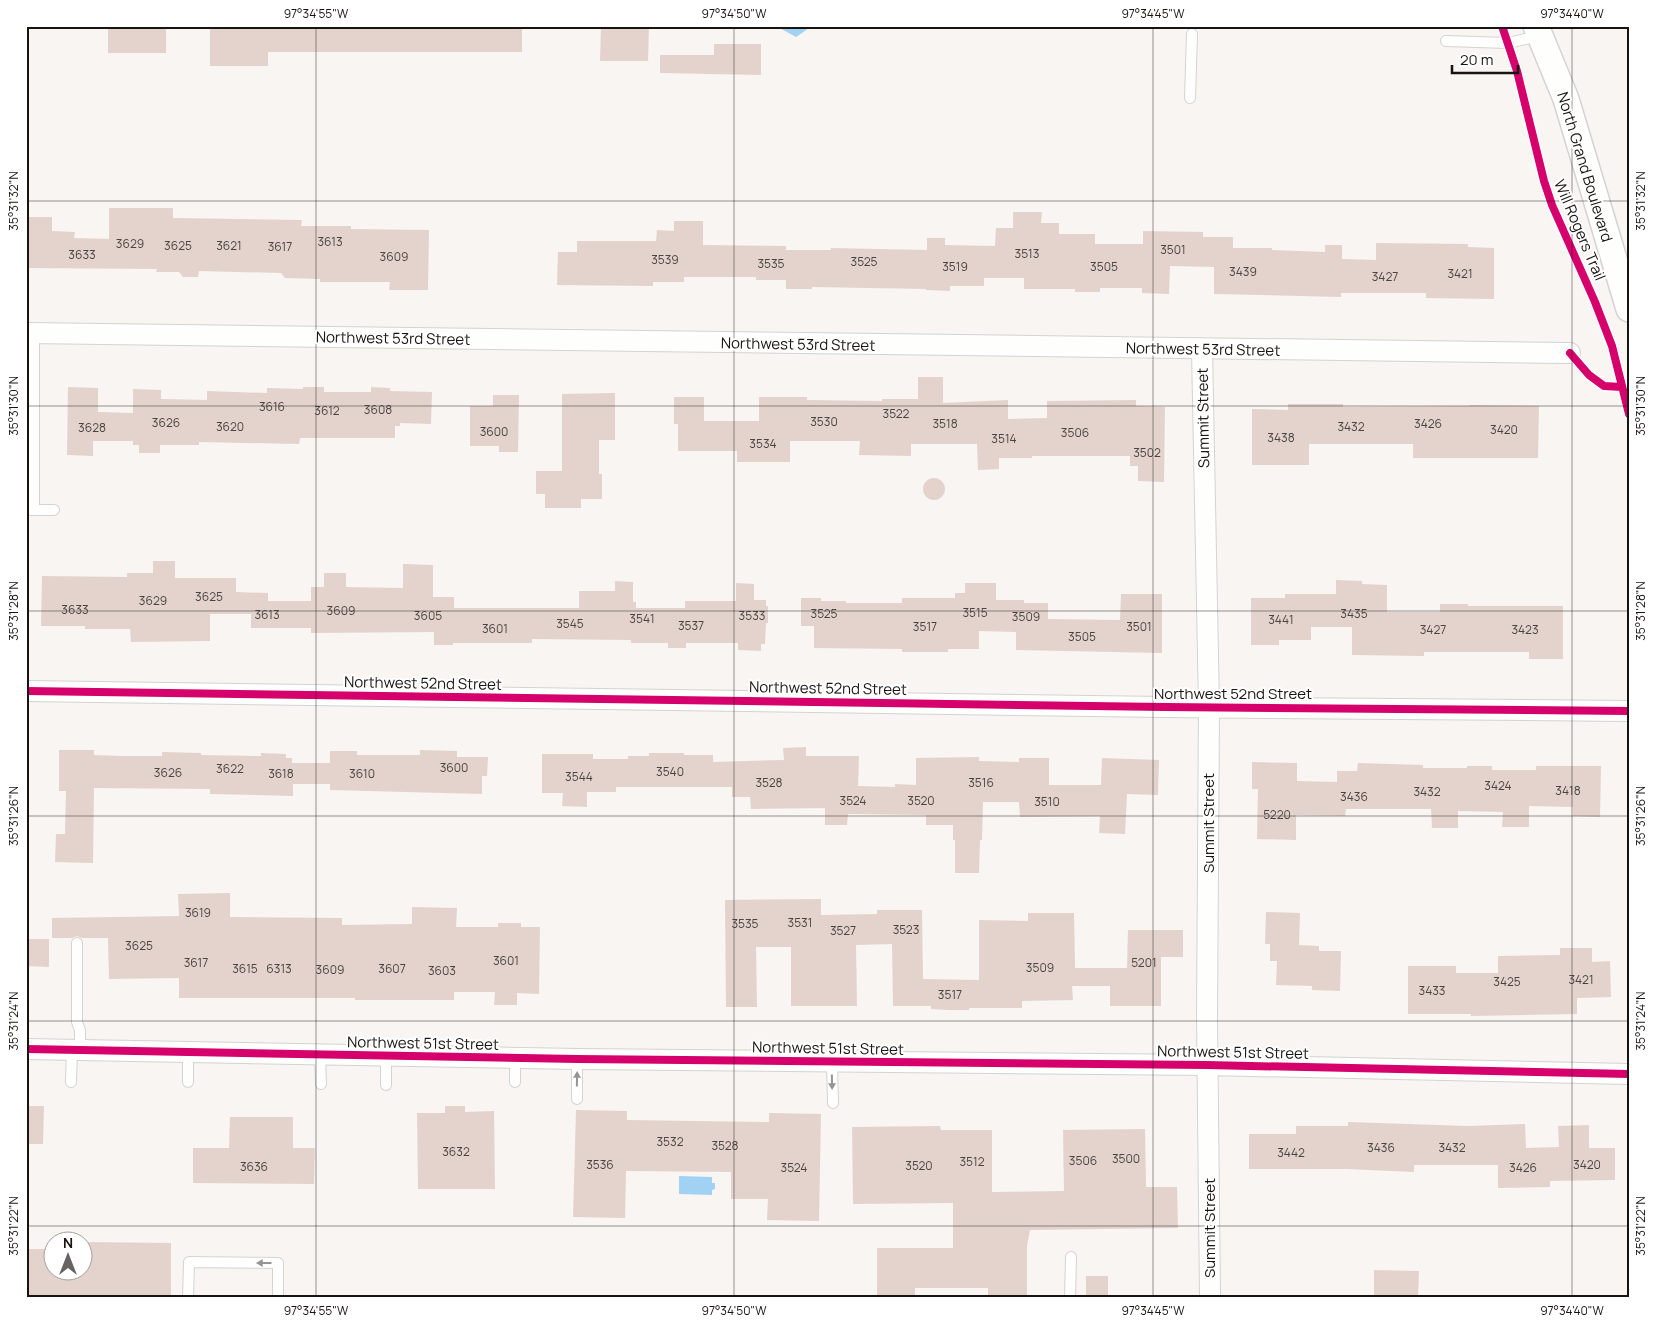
<svg xmlns="http://www.w3.org/2000/svg" width="1655" height="1324" font-family="Manrope,sans-serif">
  <rect width="100%" height="100%" fill="#f8f5f2"/>
  <path fill="#a1d1f3" d="M776,26h36l-16,11z
    M679,1176l33,1v6h3v6l-3,1v5l-33,-1z"/>
  <path fill="#e4d3cc" d="M108,26h58v27h-58z
    M210,26h312v26h-254v14h-58z
    M601,26h48l-1,35h-48z
    M714,44h47v31l-101,-2v-18h54z
    M109,208h64v10l129,2 -1,6h50v3l78,1 -1,60h-39l1,-8h-70v-3l-35,-1 -4,-5 -82,-2 -1,6h-15l-4,-5h-23l1,-3 -131,-1v-51h26v14l23,1 -1,6 35,1z
    M1013,212h29l-1,11h18v11h36v10h48v-13l60,1v5h30v11h39v2l53,2v-7h17v14l34,1v-17l92,1v3l26,1v51l-68,-1v-5h-85v4l-127,-3v-27l-44,-1 -1,28 -27,-1v-5h-42v4h-25v-3h-51v-11h-40v8h-34v5l-24,-1v-1l-114,-2v2h-26v-9h-30v-3h-72v5h-31v4l-96,-1 1,-33h19v-11h79l1,-11 17,1v-10h29v24l83,1v4h45v-2l96,2v-12h18v7l50,1 1,-18h17z
    M918,377h25v26l65,-3v19l39,-1v-17l89,-1v6l29,1 -1,75 -26,-1v-15h-8v-10h-98v2h-33v11l-21,1 -1,-26h-66v12l-52,-1 1,-14h-70v21h-53v-11h-59v-27h-4v-27h30v24h55v-24h48v3l75,1v-2h36z
    M68,387l30,1v24l35,1v-24l28,1v9l46,1v-9l60,2v-5l36,1v-2h21v5h47v-5l19,1v3l42,1 -1,32 -31,-1v3h-5v12h-95l-1,6 -100,-2v3h-39v8h-21v-8h-6v-4h-40v15l-26,-1z
    M615,393v47h-16v34h3v25h-21v9h-36v-14h-9v-23h26v-77z
    M493,395h26l-1,57h-19v-6h-29v-40h23z
    M1288,404h55v3l127,-1v-1l69,1 -1,52h-125v-14h-104v21h-57v-56l36,1z
    M923 489a11 11 0 1 1 22 0a11 11 0 1 1-22 0Z
    M153,561h22v17h61v14l32,1v8h43v-14h13v-14h22v14l57,1v-24l30,1v32h21v11h125v-17h36v-10l18,1v20h3v6h49v-7h51v-18l18,1v16h12v6h2v17h-2l-1,21h-4v7l-23,-1v-7h-52v5h-18v-5h-37v-3l-99,-1v4h-79v2h-19v-13l-123,1v-5h-60v-14h-41v27l-79,1 -1,-13h-45v-3h-44l1,-50 85,1v-4h26z
    M1336,580l26,1v3l25,1v27h53v-8h28v2h95v53h-34v-7h-105v4l-72,-1v-28h-41v13h-32v5h-28v-47h34v-4h51z
    M965,583h31v17h28v3h24v16l72,1 1,-26h41v59l-146,-3v-18l-37,-1v18h-31v3h-46v-3l-88,-1v-22h-13v-28h20v3h25v2h56v-5h53v-5h10z
    M806,747v9h53l-1,30 37,1v-3l21,1v-27l63,-1v4l40,1v-4h30v27h52l1,-27 57,2 -1,35 -31,-1 -2,40 -26,-1 1,-17 -80,1 -1,-15h-36l-1,38h-2l-1,33h-24v-33h-2v-15h-27v-10l-78,-1 -1,11h-22v-17l-74,1 -1,-12h-18v-10h-116v5h-29v15l-25,-1 1,-13h-21v-39h51v5h35v-3h21v-3h35v2h29v7l71,-2 -1,-12z
    M59,750h35v5l28,1h40v-4l39,1v2l60,1v-3l25,1v4h6v5h38v-12h27v4h63v-5l37,1v6h31l-1,19h-5v18l-152,-4v-6h-37v12l-83,-2v-5l-116,-1 -1,75 -38,-1 1,-28h9l1,-43h-7z
    M1252,762l45,1v18l40,1v-11h20l1,-8 65,2v3h44v-2h25v4h44v-4h65l-1,51 -27,-1v-9l-44,-1v21h-27l1,-15 -45,-1v17h-26l-1,-19h-85l-1,7 -49,-1v25l-39,-1 1,-50h-6z
    M230,893v24l112,1v7l70,-1v-17l45,1 -1,19h42v-4h23v4h19l-1,67 -22,-1v12h-23l1,-13h-41v8h-99v-2h-176v-20l-70,1 -1,-41h-26l-5,-2 -5,2h-20v-20l127,-2 -1,-22z
    M821,899v16l56,-1v-4h45l1,69 56,1v-60l49,1v-8h46l1,55h52l1,-38h55v27h-22v49h-51v-20h-38l1,14 -51,1v7h-53v2h-21l-17,-1v-3h-38l-1,-62 -36,1 1,61h-66v-59h-35l1,60h-31l-1,-107z
    M1266,912l34,1 -1,32 20,1v5h22l-1,40 -28,-1v-4l-36,-1 1,-24h-7v-17h-5z
    M26,939h23v28l-23,-1z
    M1560,948h32v14l18,-1 1,36 -34,1v16l-106,2v-2h-63v-48h48v7h42v-17l62,-1z
    M26,1106h18l-1,38h-17z
    M445,1106h20v6l29,-1 1,78h-77l-1,-76h28z
    M576,1110l51,1v9l142,2v-9l52,1 -2,107 -52,-1 1,-21h-37v-27l-105,-1 -1,47 -52,-1z
    M230,1117h63v31h22l-1,36 -121,-1v-35h36z
    M1348,1122l120,4 57,-2 1,24 33,-1 -1,-21 31,-1v23h26v32l-65,1v6l-52,1v-23h-84v7l-67,-3h-98v-35h47v-8h52z
    M940,1126l1,4h51v62l72,-1 -1,-61 82,-1 1,58h31l1,41 -148,2 -3,16v52h-39v-10h-73v10h-38v-50h76v-45l-100,1 -1,-77z
    M82,1242l89,1v55h-145v-49h26v23h30z
    M1374,1270l45,1 -1,27h-44z
    M1086,1276h22v22h-22z"/>
  <g fill="none" stroke-linecap="round" stroke-linejoin="round">
    <g stroke="#d5d3d1" stroke-width="12">
      <path id="service" d="M1446,41l62,2 31,-7
        M1190,98l2,-64
        M34,333v177
        M26,510h28
        M77,943v79l3,8v20
        M320,1054l1,30
        M386,1056v29
        M515,1058v24
        M832,1062l1,41
        M71,1082l1,-32
        M188,1082v-30
        M577,1099v-40
        M188,1298l1,-36 89,1v35
        M1070,1298l1,-41"/>
    </g>
    <g stroke="#d5d3d1" stroke-width="22">
      <path id="minor" d="M26,333l1544,20
        M1202,349l7,358 -2,310 3,281
        M26,691l1139,16 464,4
        M26,1049l551,10 630,6 422,9"/>
    </g>
    <g stroke="#d5d3d1" stroke-width="28">
      <path id="tertiary" d="M1536,26l30,73 63,210"/>
    </g>
    <use href="#service" stroke="#fefefd" stroke-width="10"/>
    <use href="#minor" stroke="#fefefd" stroke-width="20"/>
    <use href="#tertiary" stroke="#fefefd" stroke-width="25"/>
    <g stroke="#fff" stroke-width="11">
      <path id="cycleway" d="M1502,26l15,45 27,110 8,24 43,97 17,44 17,68
        M1570,353l19,22 15,11 18,1
        M26,691l1139,16 464,4
        M26,1049l551,10 630,6 422,9"/>
    </g>
    <use href="#cycleway" stroke="#d6006c" stroke-width="8"/>
  </g>
  <defs><path id="oneway-solid" d="M-6-.8H1V-3.2L6.5 0L1 3.2V.8H-6Z" transform="scale(1.25)"/></defs>
  <g fill="#969593">
    <use href="#oneway-solid" transform="translate(577 1079) rotate(-89)"/>
    <use href="#oneway-solid" transform="translate(832 1082) rotate(89)"/>
    <use href="#oneway-solid" transform="translate(264 1263) rotate(-180)"/>
  </g>
  <path fill="none" stroke="#171412" stroke-width="1" stroke-opacity="0.45" d="M316,26v1272M734,26v1272M1153,26v1272M1572,26v1272M26,201h1603M26,406h1603M26,611h1603M26,816h1603M26,1021h1603M26,1226h1603"/>
  <g text-anchor="middle" dominant-baseline="central" stroke-width="4" stroke-linejoin="round" paint-order="stroke">
    <g font-size="12" fill="#4a4440">
      <text x="330" y="241">3613</text>
      <text x="130" y="243">3629</text>
      <text x="178" y="245">3625</text>
      <text x="229" y="245">3621</text>
      <text x="280" y="246">3617</text>
      <text x="1173" y="249">3501</text>
      <text x="1027" y="253">3513</text>
      <text x="82" y="254">3633</text>
      <text x="394" y="256">3609</text>
      <text x="665" y="259">3539</text>
      <text x="864" y="261">3525</text>
      <text x="771" y="263">3535</text>
      <text x="955" y="266">3519</text>
      <text x="1104" y="266">3505</text>
      <text x="1243" y="271">3439</text>
      <text x="1460" y="273">3421</text>
      <text x="1385" y="276">3427</text>
      <text x="272" y="406">3616</text>
      <text x="378" y="409">3608</text>
      <text x="327" y="410">3612</text>
      <text x="896" y="413">3522</text>
      <text x="824" y="421">3530</text>
      <text x="166" y="422">3626</text>
      <text x="945" y="423">3518</text>
      <text x="1428" y="423">3426</text>
      <text x="230" y="426">3620</text>
      <text x="1351" y="426">3432</text>
      <text x="92" y="427">3628</text>
      <text x="1504" y="429">3420</text>
      <text x="494" y="431">3600</text>
      <text x="1075" y="432">3506</text>
      <text x="1281" y="437">3438</text>
      <text x="1004" y="438">3514</text>
      <text x="763" y="443">3534</text>
      <text x="1147" y="452">3502</text>
      <text x="209" y="596">3625</text>
      <text x="153" y="600">3629</text>
      <text x="75" y="609">3633</text>
      <text x="341" y="610">3609</text>
      <text x="975" y="612">3515</text>
      <text x="824" y="613">3525</text>
      <text x="1354" y="613">3435</text>
      <text x="267" y="614">3613</text>
      <text x="428" y="615">3605</text>
      <text x="752" y="615">3533</text>
      <text x="1026" y="616">3509</text>
      <text x="642" y="618">3541</text>
      <text x="1281" y="619">3441</text>
      <text x="570" y="623">3545</text>
      <text x="691" y="625">3537</text>
      <text x="925" y="626">3517</text>
      <text x="1139" y="626">3501</text>
      <text x="495" y="628">3601</text>
      <text x="1433" y="629">3427</text>
      <text x="1525" y="629">3423</text>
      <text x="1082" y="636">3505</text>
      <text x="454" y="767">3600</text>
      <text x="230" y="768">3622</text>
      <text x="670" y="771">3540</text>
      <text x="168" y="772">3626</text>
      <text x="281" y="773">3618</text>
      <text x="362" y="773">3610</text>
      <text x="579" y="776">3544</text>
      <text x="769" y="782">3528</text>
      <text x="981" y="782">3516</text>
      <text x="1498" y="785">3424</text>
      <text x="1568" y="790">3418</text>
      <text x="1427" y="791">3432</text>
      <text x="1354" y="796">3436</text>
      <text x="853" y="800">3524</text>
      <text x="921" y="800">3520</text>
      <text x="1047" y="801">3510</text>
      <text x="1277" y="814">5220</text>
      <text x="198" y="912">3619</text>
      <text x="800" y="922">3531</text>
      <text x="745" y="923">3535</text>
      <text x="906" y="929">3523</text>
      <text x="843" y="930">3527</text>
      <text x="139" y="945">3625</text>
      <text x="506" y="960">3601</text>
      <text x="196" y="962">3617</text>
      <text x="1144" y="962">5201</text>
      <text x="1040" y="967">3509</text>
      <text x="245" y="968">3615</text>
      <text x="279" y="968">6313</text>
      <text x="392" y="968">3607</text>
      <text x="330" y="969">3609</text>
      <text x="442" y="970">3603</text>
      <text x="1581" y="979">3421</text>
      <text x="1507" y="981">3425</text>
      <text x="1432" y="990">3433</text>
      <text x="950" y="994">3517</text>
      <text x="670" y="1141">3532</text>
      <text x="725" y="1145">3528</text>
      <text x="1381" y="1147">3436</text>
      <text x="1452" y="1147">3432</text>
      <text x="456" y="1151">3632</text>
      <text x="1291" y="1152">3442</text>
      <text x="1126" y="1158">3500</text>
      <text x="1083" y="1160">3506</text>
      <text x="972" y="1161">3512</text>
      <text x="600" y="1164">3536</text>
      <text x="1587" y="1164">3420</text>
      <text x="919" y="1165">3520</text>
      <text x="254" y="1166">3636</text>
      <text x="794" y="1167">3524</text>
      <text x="1523" y="1167">3426</text>
    </g>
    <g font-size="15" fill="#171412" stroke="#fff">
      <text transform="translate(1585 167) rotate(73)">North Grand Boulevard</text>
      <text transform="translate(1580 230) rotate(67)">Will Rogers Trail</text>
      <text transform="translate(393 338) rotate(1)">Northwest 53rd Street</text>
      <text transform="translate(798 344) rotate(1)">Northwest 53rd Street</text>
      <text transform="translate(1203 349) rotate(1)">Northwest 53rd Street</text>
      <text transform="translate(1203 418) rotate(-91)">Summit Street</text>
      <text transform="translate(423 683) rotate(1)">Northwest 52nd Street</text>
      <text transform="translate(828 688) rotate(1)">Northwest 52nd Street</text>
      <text x="1233" y="693">Northwest 52nd Street</text>
      <text transform="translate(1208 823) rotate(-90)">Summit Street</text>
      <text transform="translate(423 1043) rotate(1)">Northwest 51st Street</text>
      <text transform="translate(828 1048) rotate(1)">Northwest 51st Street</text>
      <text transform="translate(1233 1052) rotate(1)">Northwest 51st Street</text>
      <text transform="translate(1209 1228) rotate(-90)">Summit Street</text>
    </g>
  </g>
  <rect width="1655" height="1324" fill="none" stroke="#ffffff" stroke-width="55"/>
  <g transform="translate(68 1256)"><circle r="24" fill="#ffffff" stroke="#a2a1a0"/>
  <path d="M0-4L9 19L0 12L-9 19Z" fill="#666360"/>
  <text y="-8" font-size="14" font-weight="bold" text-anchor="middle" fill="#171412">N</text>
  </g>
  <path d="M1452 65v8h66v-8" fill="none" stroke="#171412" stroke-width="2.5"/>
  <text x="1460" y="65" font-size="15" fill="#171412" stroke="#ffffff" stroke-width="4" paint-order="stroke">20 m</text>
  <rect x="28" y="28" width="1600" height="1268" fill="none" stroke="#171412" stroke-width="2"/>
  <g font-size="12" text-anchor="middle" fill="#171412">
    <text x="316" y="18">97°34'55"W</text>
    <text x="734" y="18">97°34'50"W</text>
    <text x="1153" y="18">97°34'45"W</text>
    <text x="1572" y="18">97°34'40"W</text>
    <text transform="translate(14 201) rotate(-90)" y="4">35°31'32"N</text>
    <text transform="translate(1641 201) rotate(-90)" y="4">35°31'32"N</text>
    <text transform="translate(14 406) rotate(-90)" y="4">35°31'30"N</text>
    <text transform="translate(1641 406) rotate(-90)" y="4">35°31'30"N</text>
    <text transform="translate(14 611) rotate(-90)" y="4">35°31'28"N</text>
    <text transform="translate(1641 611) rotate(-90)" y="4">35°31'28"N</text>
    <text transform="translate(14 816) rotate(-90)" y="4">35°31'26"N</text>
    <text transform="translate(1641 816) rotate(-90)" y="4">35°31'26"N</text>
    <text transform="translate(14 1021) rotate(-90)" y="4">35°31'24"N</text>
    <text transform="translate(1641 1021) rotate(-90)" y="4">35°31'24"N</text>
    <text transform="translate(14 1226) rotate(-90)" y="4">35°31'22"N</text>
    <text transform="translate(1641 1226) rotate(-90)" y="4">35°31'22"N</text>
    <text x="316" y="1315">97°34'55"W</text>
    <text x="734" y="1315">97°34'50"W</text>
    <text x="1153" y="1315">97°34'45"W</text>
    <text x="1572" y="1315">97°34'40"W</text>
  </g>
</svg>
